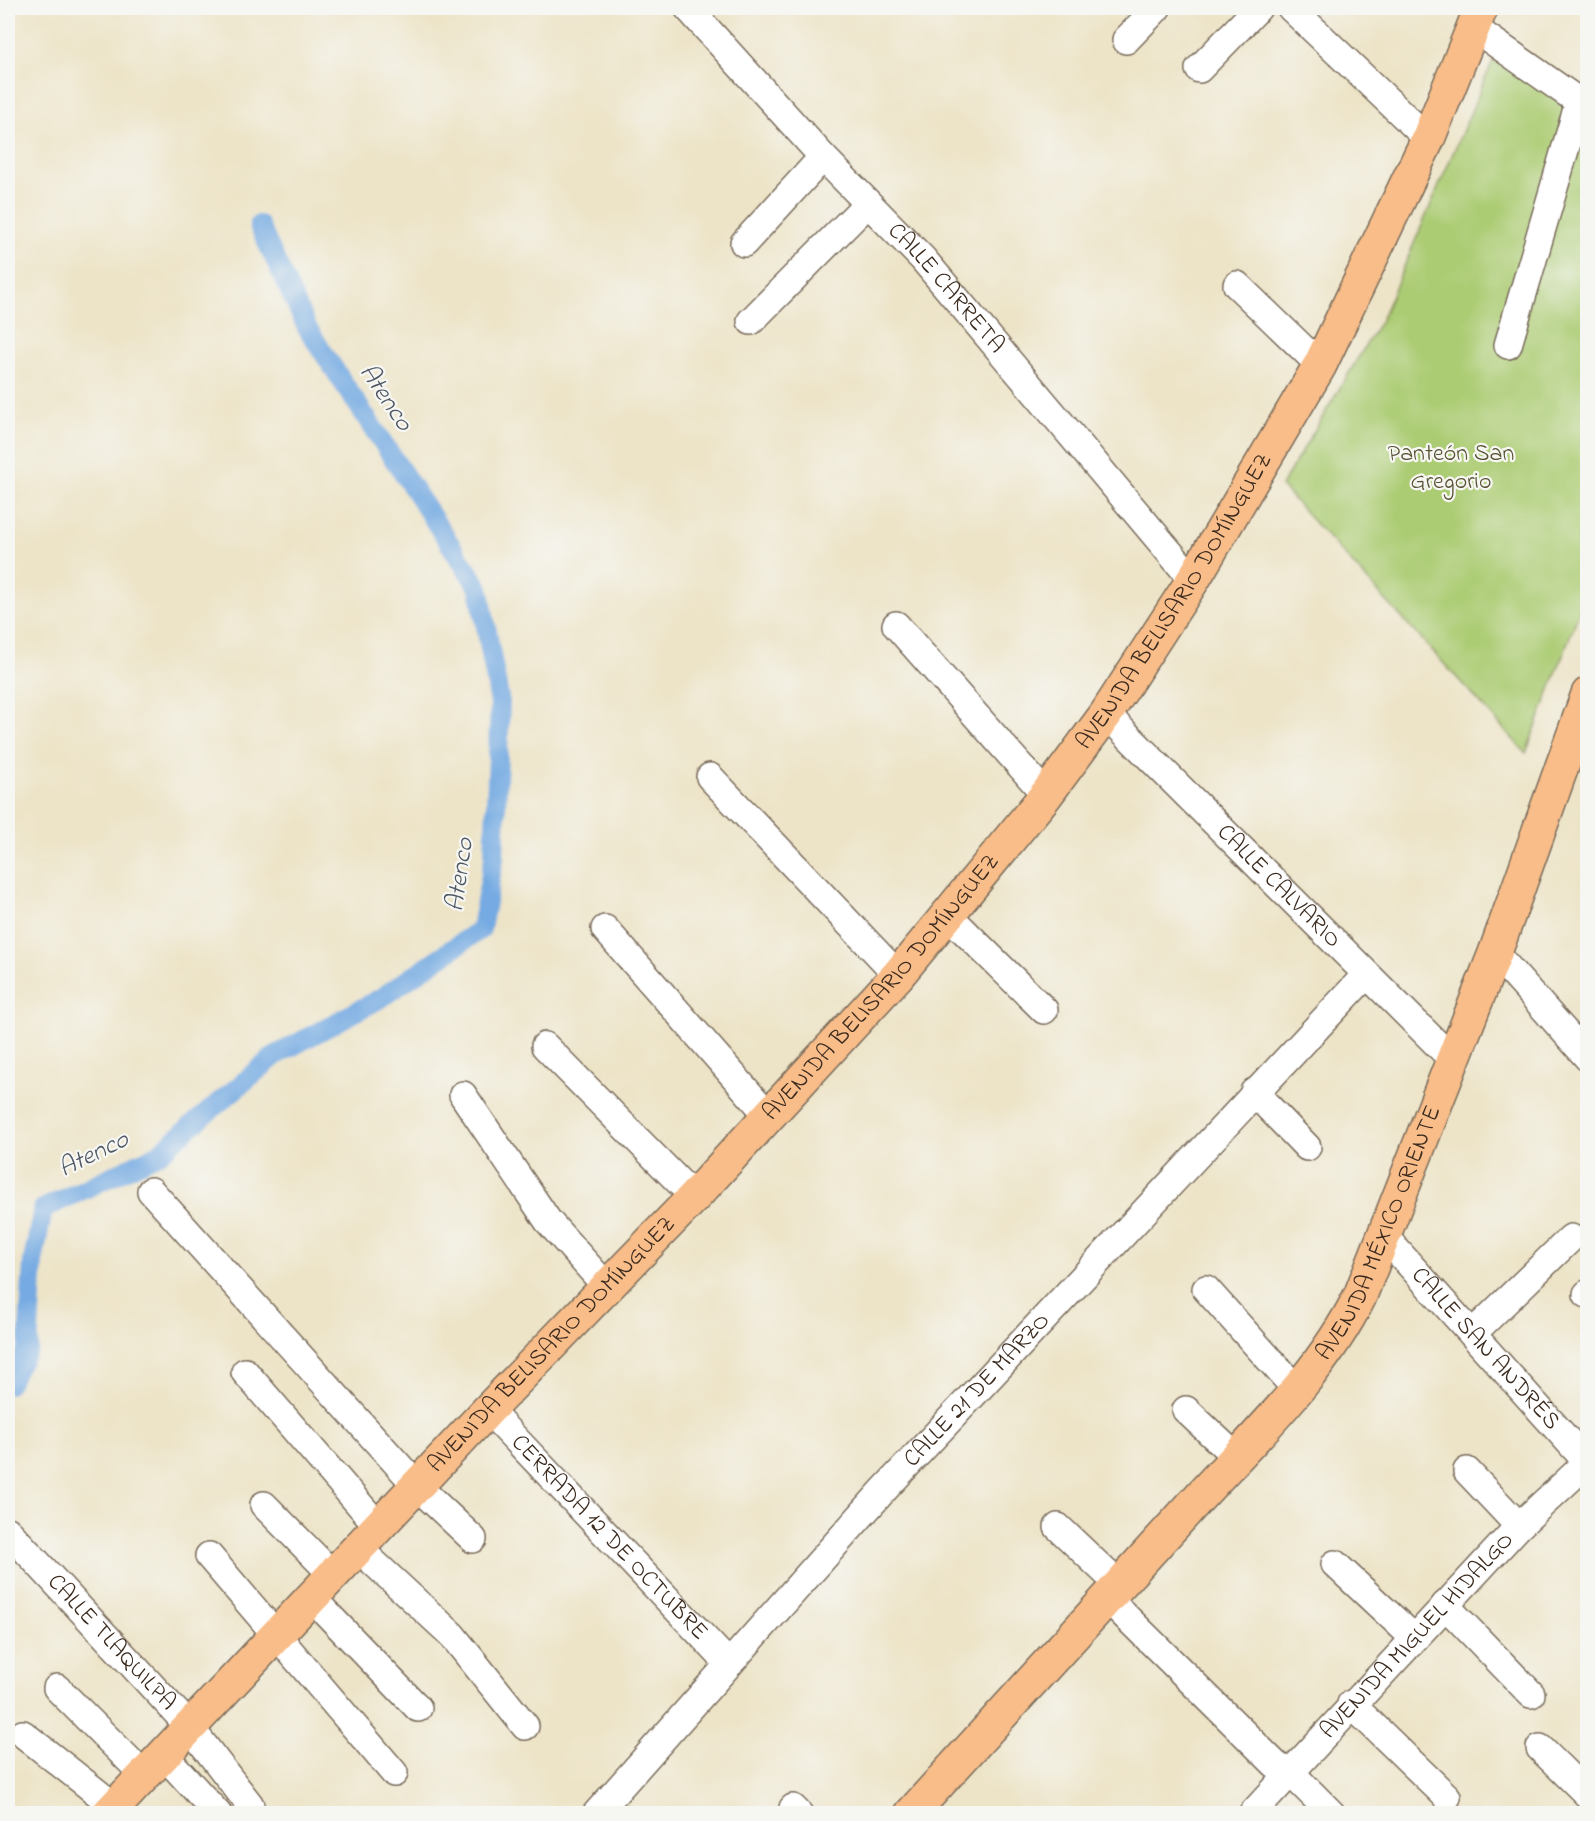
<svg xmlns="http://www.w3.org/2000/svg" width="1595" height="1821" font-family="'Indie Flower',sans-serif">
  <rect width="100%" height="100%" fill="#f6f6f2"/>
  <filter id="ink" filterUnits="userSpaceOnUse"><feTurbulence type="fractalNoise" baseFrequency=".0167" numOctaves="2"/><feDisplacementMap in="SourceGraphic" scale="12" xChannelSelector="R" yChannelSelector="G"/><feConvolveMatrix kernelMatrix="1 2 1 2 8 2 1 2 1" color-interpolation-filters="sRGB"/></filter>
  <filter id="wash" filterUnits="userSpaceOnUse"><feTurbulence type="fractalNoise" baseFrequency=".008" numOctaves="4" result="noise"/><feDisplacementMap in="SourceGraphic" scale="24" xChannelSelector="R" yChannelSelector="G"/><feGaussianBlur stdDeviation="1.35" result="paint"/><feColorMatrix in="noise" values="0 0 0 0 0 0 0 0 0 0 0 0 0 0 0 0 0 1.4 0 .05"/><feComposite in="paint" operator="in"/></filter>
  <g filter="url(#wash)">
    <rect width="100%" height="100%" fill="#ede4c8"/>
    <path fill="#accc73" stroke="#747b48" stroke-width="1.5" d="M1495,56l93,67 -1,468 -61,162 -245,-267 100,-166z"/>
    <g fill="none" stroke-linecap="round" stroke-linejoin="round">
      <path stroke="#75aae2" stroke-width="20" d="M8,1384l20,-35 5,-88 10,-52 115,-55 118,-99 105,-57 100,-69 13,-71 6,-155 -21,-115 -172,-260 -48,-103"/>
    </g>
  </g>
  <g filter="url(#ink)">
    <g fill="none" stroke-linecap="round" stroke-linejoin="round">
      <g stroke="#796b5a" stroke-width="30">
        <g id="minor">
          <path id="s1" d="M688,8l135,149 100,102 270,321"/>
          <path d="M1291,8l137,131"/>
          <path d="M1474,28l114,80"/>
          <path d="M1126,40l31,-32"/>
          <path d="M1199,69l59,-61"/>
          <path d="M744,243l79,-86"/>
          <path d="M1237,285l83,80"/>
          <path d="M751,321l117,-118"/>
          <path d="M1508,345l71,-243"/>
          <path d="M896,625l150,170"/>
          <path id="s2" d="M1106,714l346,345"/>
          <path d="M710,777l188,198"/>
          <path d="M949,916l95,94"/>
          <path d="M605,929l163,186"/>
          <path d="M1495,953l93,105"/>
          <path d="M545,1046l149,151"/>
          <path d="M1254,1092l53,55"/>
          <path d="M463,1095l85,126 58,65"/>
          <path d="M151,1191l266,295 56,53"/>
          <path id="s3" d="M1383,1235l205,228"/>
          <path d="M1206,1289l90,100"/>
          <path d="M1587,1294h1"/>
          <path d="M1473,1333l98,-95"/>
          <path d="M245,1372l134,155"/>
          <path id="s4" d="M488,1410l241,254"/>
          <path d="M1186,1410l50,47"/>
          <path d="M1467,1471l52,55"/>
          <path d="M264,1505l68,69"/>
          <path d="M1058,1527l61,58"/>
          <path id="s5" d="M8,1531l181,195 61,79"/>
          <path d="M358,1548l94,87 73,91"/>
          <path d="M209,1556l185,217"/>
          <path d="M1335,1564l79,74"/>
          <path d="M311,1597l107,111"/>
          <path d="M1108,1599l167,165 23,16 34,34"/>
          <path d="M1445,1605l86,89"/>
          <path d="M57,1688l86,86"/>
          <path d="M1351,1704l96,93"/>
          <path d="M23,1734l91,72"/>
          <path d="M1540,1748l48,47"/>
          <path d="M163,1754l55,60"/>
          <path d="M793,1808l6,6"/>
          <path id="s6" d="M596,1814l285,-321 485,-518"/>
          <path id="s7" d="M1252,1814l267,-288 69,-64"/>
        </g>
      </g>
      <g stroke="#796b5a" stroke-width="36">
        <g id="major">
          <path id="s8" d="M108,1814l380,-404 206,-213 204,-222 148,-180 60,-81 87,-134 127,-215 108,-226 53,-131"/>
          <path id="s9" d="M911,1814c94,-103 188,-206 282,-310 59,-65 128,-129 167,-208l135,-343 93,-259"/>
        </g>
      </g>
      <use href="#minor" stroke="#fff" stroke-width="27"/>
      <use href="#major" stroke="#f8bd89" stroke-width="33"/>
    </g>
  </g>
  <g text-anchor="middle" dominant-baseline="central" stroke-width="4.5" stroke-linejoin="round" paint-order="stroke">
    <g font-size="24" fill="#3b2a1e" stroke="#f6f6f2">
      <text stroke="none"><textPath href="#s1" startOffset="381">CALLE CARRETA</textPath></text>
      <text stroke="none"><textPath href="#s8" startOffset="1618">AVENIDA BELISARIO DOMÍNGUEZ</textPath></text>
      <text stroke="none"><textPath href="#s2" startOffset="244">CALLE CALVARIO</textPath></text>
      <text stroke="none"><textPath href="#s8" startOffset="1132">AVENIDA BELISARIO DOMÍNGUEZ</textPath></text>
      <text stroke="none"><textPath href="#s9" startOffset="752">AVENIDA MÉXICO ORIENTE</textPath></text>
      <text stroke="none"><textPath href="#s8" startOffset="646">AVENIDA BELISARIO DOMÍNGUEZ</textPath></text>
      <text stroke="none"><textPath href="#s3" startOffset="153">CALLE SAN ANDRÉS</textPath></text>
      <text stroke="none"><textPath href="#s6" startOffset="570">CALLE 21 DE MARZO</textPath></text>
      <text stroke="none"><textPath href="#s4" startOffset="176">CERRADA 12 DE OCTUBRE</textPath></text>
      <text stroke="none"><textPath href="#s7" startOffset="243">AVENIDA MIGUEL HIDALGO</textPath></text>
      <text stroke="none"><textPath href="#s5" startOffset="152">CALLE TLAQUILPA</textPath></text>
    </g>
    <g font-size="24" fill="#575233" stroke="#f6f6f2">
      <text x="1451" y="454">Panteón San<tspan x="1451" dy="28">Gregorio</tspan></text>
    </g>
    <g font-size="26" font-style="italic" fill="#4f5763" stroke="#f6f6f2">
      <text transform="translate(385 398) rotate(56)">Atenco</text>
      <text transform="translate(461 875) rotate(-82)">Atenco</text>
      <text transform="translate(94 1155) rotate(-26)">Atenco</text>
    </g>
  </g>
  <rect width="1595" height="1821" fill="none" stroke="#f6f6f2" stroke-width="30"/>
</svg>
